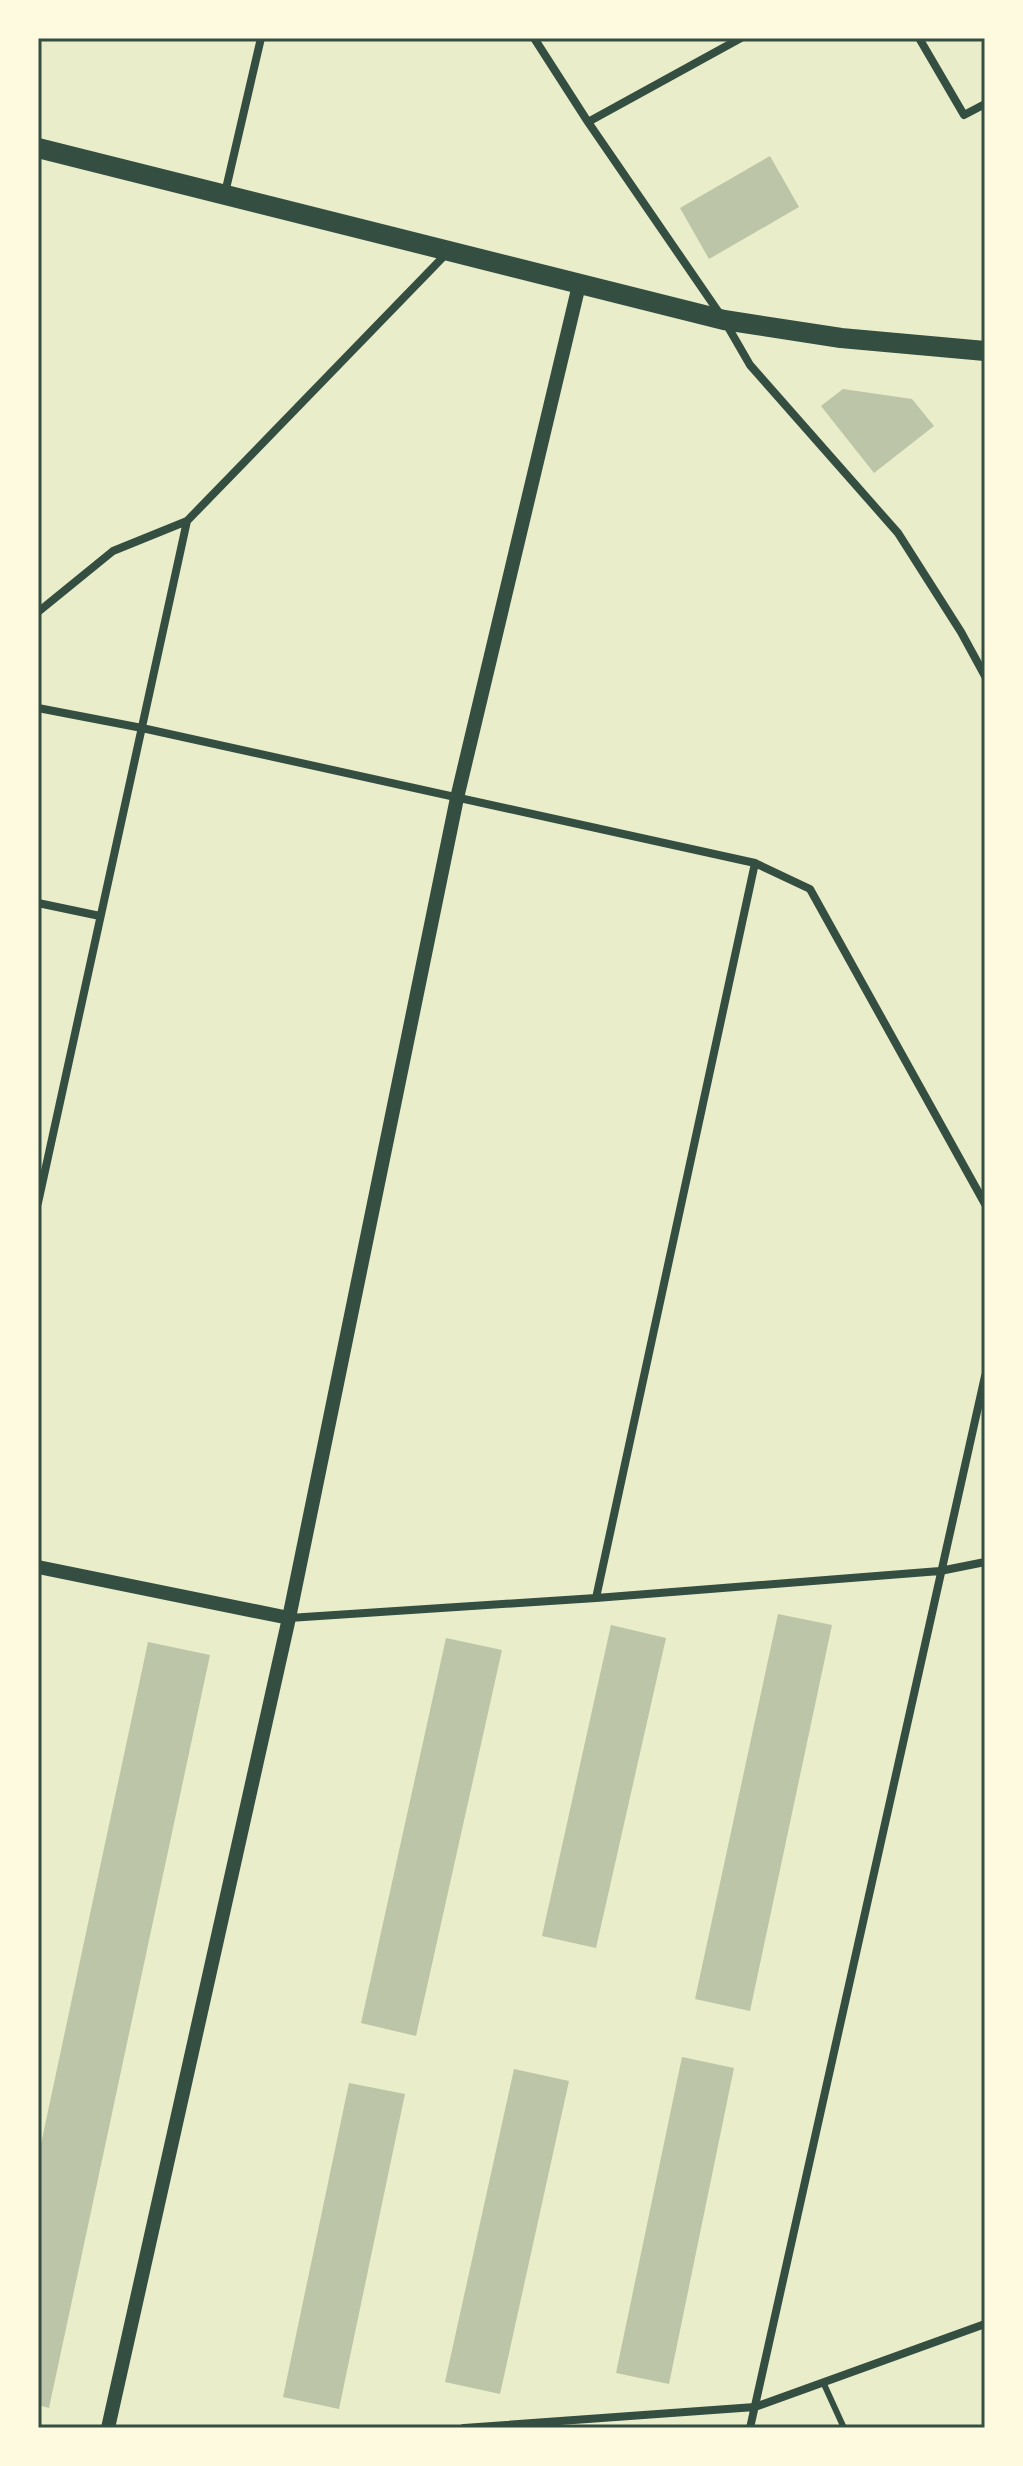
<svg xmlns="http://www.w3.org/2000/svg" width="1023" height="2466" font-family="Arial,sans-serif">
  <rect width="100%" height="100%" fill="#e9edc9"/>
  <path fill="#bcc5a7" d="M770,156l29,51 -90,52 -29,-51z
    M843,389l69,10 22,27 -60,47 -53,-67z
    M778,1614l54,11 -82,386 -55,-12z
    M611,1625l55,13 -70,310 -54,-12z
    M446,1638l56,12 -86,386 -55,-13z
    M148,1642l62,13 -161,753 -11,-3v-247z
    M682,2057l52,11 -65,316 -53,-11z
    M514,2069l55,12 -69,313 -55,-12z
    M349,2083l56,11 -66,315 -56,-12z"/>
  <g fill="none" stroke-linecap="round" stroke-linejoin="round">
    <path stroke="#344e41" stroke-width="6" d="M823,2382l21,46"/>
    <path stroke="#344e41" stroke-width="8" d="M534,38l54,84 136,198 26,45 148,168 63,99 24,44
      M919,38l45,77 21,-11
      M588,122l153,-84
      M225,193l36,-155
      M38,612l75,-61 74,-30 261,-269
      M38,708l104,20 613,135 55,26 175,315
      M38,903l62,13
      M38,1203l149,-682
      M596,1598l159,-735
      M289,1618l307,-20 344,-27 45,-9
      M464,2428l291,-21 230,-83
      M750,2428l235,-1052"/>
    <path stroke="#344e41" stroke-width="14" d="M38,1567l251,51
      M108,2428l181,-810 168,-820 122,-513"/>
    <path stroke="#344e41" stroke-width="20" d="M38,148l686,172 117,18 144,13"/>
  </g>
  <rect width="1023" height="2466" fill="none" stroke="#fefae0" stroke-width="80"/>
  <rect x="40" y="40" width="943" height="2386" fill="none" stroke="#344e41" stroke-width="3"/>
</svg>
